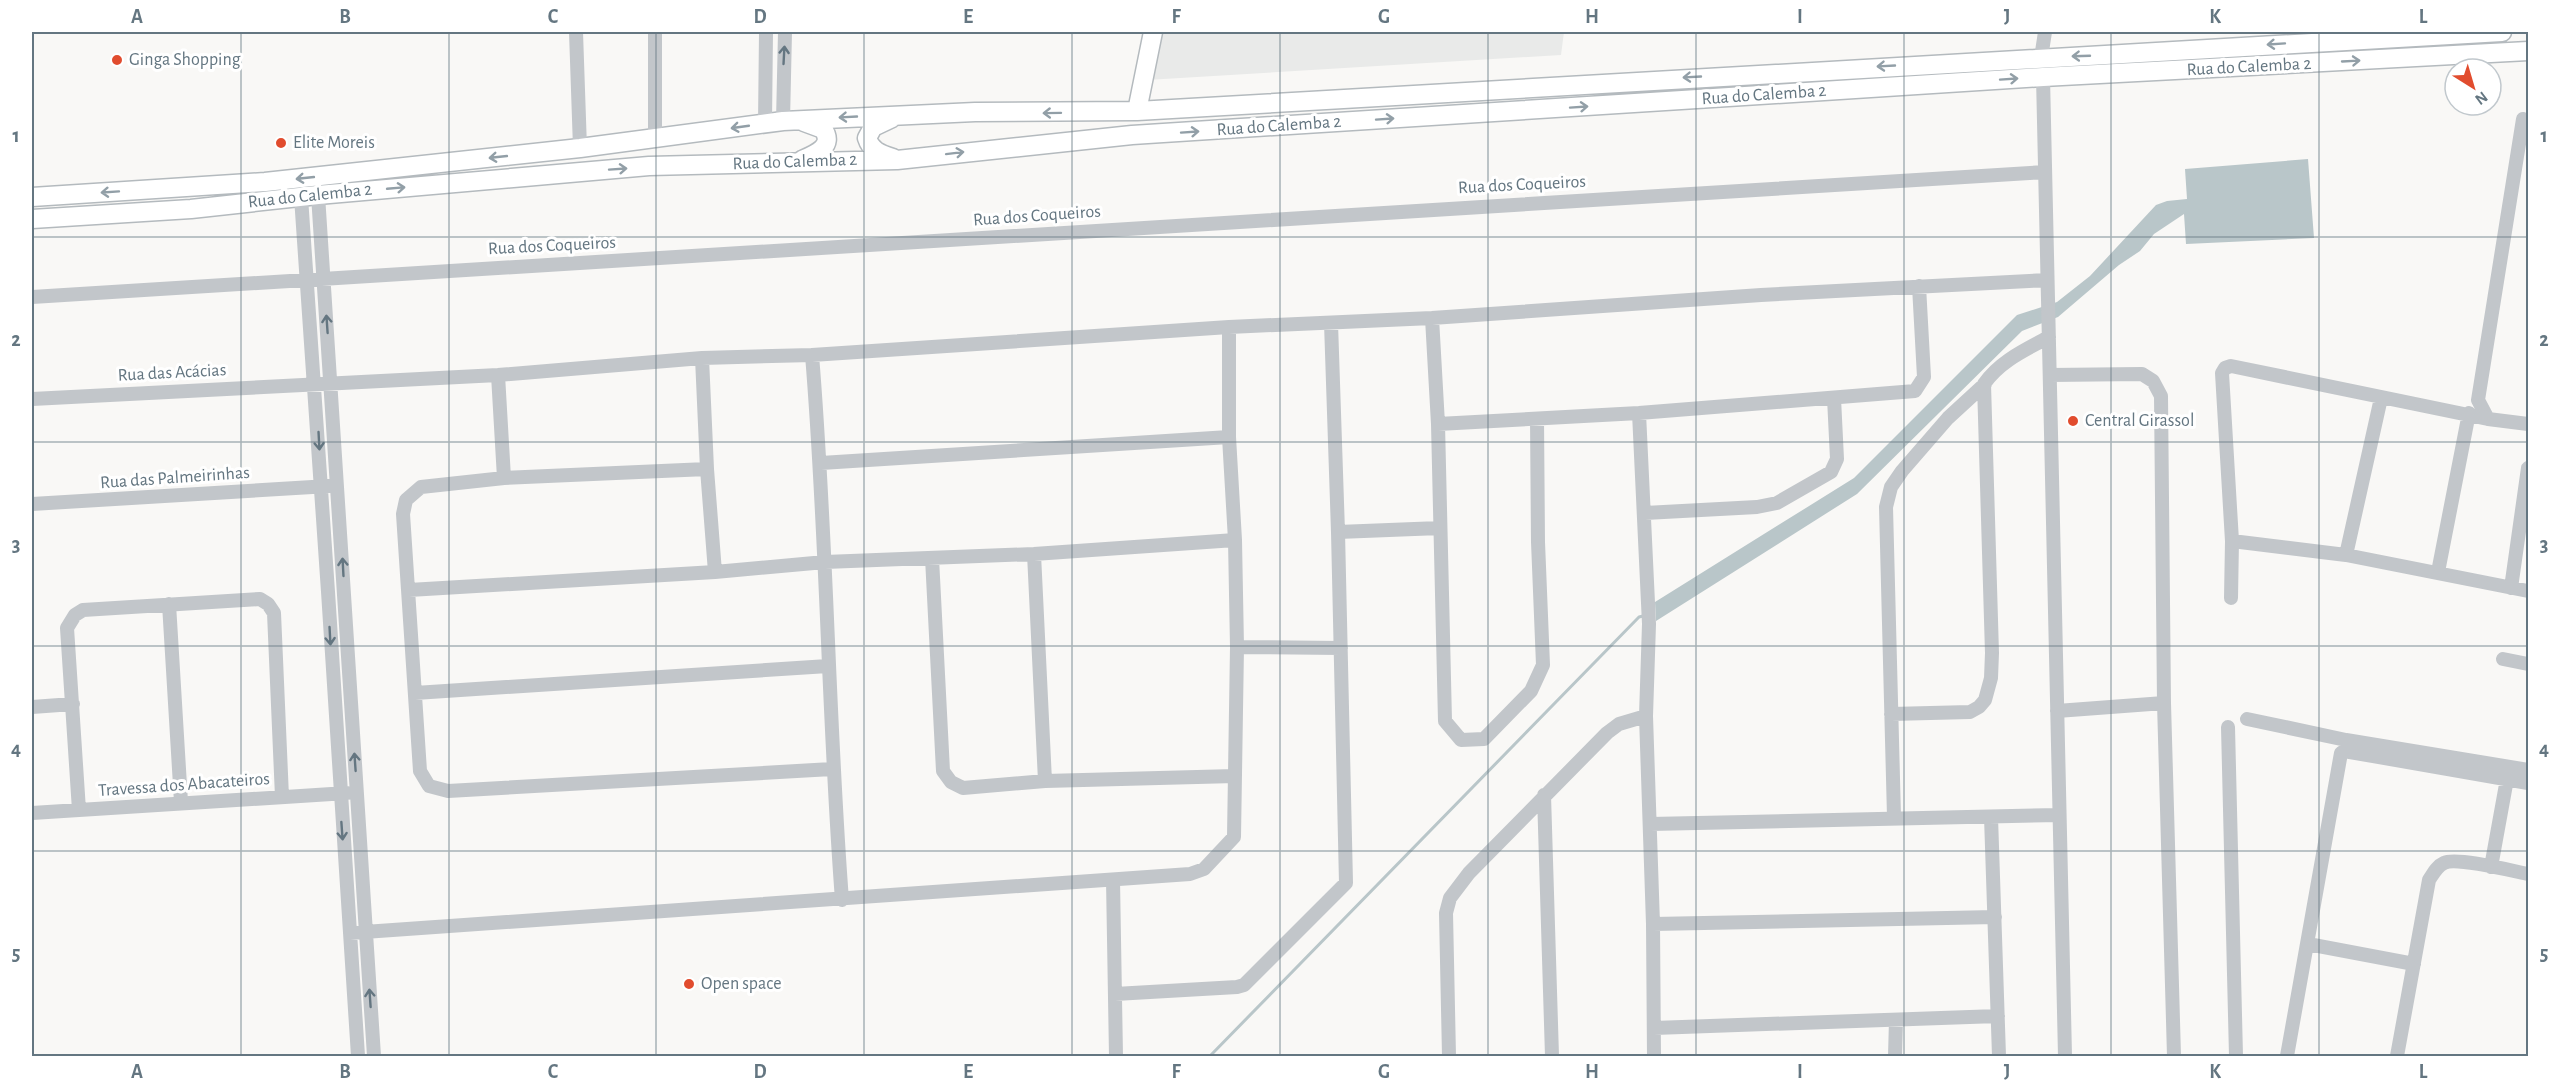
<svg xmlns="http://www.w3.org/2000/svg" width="2560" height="1088" font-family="'Alegreya Sans',sans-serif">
  <rect width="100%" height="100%" fill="#f9f8f6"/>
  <path fill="#e9eae9" d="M1156,32h408l-3,23 -414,25z"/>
  <path fill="#b9c6c9" d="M2308,159l6,79 -128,6 -2,-30 -30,20 -14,17 -21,14 -61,52 -36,14 -165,163 -201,127 -1,-19 199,-124 163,-163 40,-13 33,-26 66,-71 11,-4 20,-2 -2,-30z"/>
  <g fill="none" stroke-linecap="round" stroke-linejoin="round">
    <path stroke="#b9c6c9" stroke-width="3" d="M1210,1056l429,-439 4,-1"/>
    <g stroke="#b4babe" stroke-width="21">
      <path id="secondary" d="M1137,111l16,-79
        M892,118l-19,9 -6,11c4,13 14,16 26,20
        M802,160c14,-6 33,-14 21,-31l-19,-7
        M32,197l233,-15 315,-34 203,-27 192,-9 162,-1 1365,-79
        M32,219l159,-10 127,-14 331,-29 248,-6 235,-25 911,-58 485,-26"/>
    </g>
    <path stroke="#c2c6ca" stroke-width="14" d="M576,32l4,116
      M655,32v107
      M2041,58l4,-26
      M2043,77l22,979
      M783,121l2,-89
      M765,123l1,-91
      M318,195l56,861
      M301,197c21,286 38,573 57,859
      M32,297l2013,-125
      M1432,318l6,106 7,297 16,19 23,-1 47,-48 12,-26 -5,-123 -1,-123
      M812,355c15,181 16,363 30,545
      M702,358l5,111 8,103
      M498,375l6,103
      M2050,375l92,-1 11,7 8,15 3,307 10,353
      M32,399l466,-24 204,-17 110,-3 417,-28 203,-9 329,-23 286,-15
      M1639,413l10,211 -3,92 7,208 1,132
      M2488,419l-10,-19 45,-281
      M1438,424l201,-11 276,-22 9,-14 -5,-91
      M821,463l408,-26
      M707,469l-203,9 -83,9 -15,13 -3,14 17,257 9,15 19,5 384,-22
      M32,504l297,-18
      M1645,513l112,-6 20,-4 54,-31 6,-13 -3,-61
      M1338,532l102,-4
      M2232,541l114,14 182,36
      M1034,554l11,227
      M2346,555l35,-157
      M932,558l11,213 8,11 12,6 82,-7 190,-5
      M2438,572l31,-159
      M2511,588l17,-120
      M409,590l306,-18 110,-10 209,-8 201,-14
      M2231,598l1,-57 -10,-168 3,-5 6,-2 257,53 40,5
      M169,604l12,198
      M1237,647l104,1
      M2503,659l25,5
      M415,693l413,-27
      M32,707l41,-3
      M2057,711l107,-8
      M1891,714l79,-2 9,-5 6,-7 6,-22 1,-25 -8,-269c16,-23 41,-34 65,-47
      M2247,719l99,21 182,30
      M2228,727l8,329
      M1544,795l8,261
      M79,810l-12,-182 8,-13 8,-5 177,-11 8,5 6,9 8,184
      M32,813l315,-20
      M1894,817l-8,-310 5,-20 11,-16 46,-53 37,-34
      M1991,817l8,239
      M1650,824l409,-9
      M2491,867l16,-88
      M1113,880l3,176
      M1653,924l342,-7
      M350,933l840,-59 14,-5 30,-32 3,-190 -2,-107 -6,-103v-110
      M2308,944l106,20
      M1115,994l122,-7 7,-2 102,-102 -8,-351 -7,-209
      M1654,1028l344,-12
      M1449,1056l-3,-143 4,-15 19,-25 138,-140 12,-9 27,-8
      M1895,1056l1,-36
      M2287,1056l54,-303 3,-2 184,32
      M2397,1056l32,-176c4,-6 8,-14 15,-17 12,-6 69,8 84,11"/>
    <use href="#secondary" stroke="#fff" stroke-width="18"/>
  </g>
  <defs><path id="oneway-shaft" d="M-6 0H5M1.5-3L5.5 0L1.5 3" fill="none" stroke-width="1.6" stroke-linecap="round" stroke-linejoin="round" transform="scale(1.5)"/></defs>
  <g stroke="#929fa7">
    <use href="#oneway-shaft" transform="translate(2276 44) rotate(176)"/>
    <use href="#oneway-shaft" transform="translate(2081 56) rotate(178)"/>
    <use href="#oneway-shaft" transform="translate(2351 61) rotate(-3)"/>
    <use href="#oneway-shaft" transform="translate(1886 66) rotate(177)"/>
    <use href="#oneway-shaft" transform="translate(1692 77) rotate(177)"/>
    <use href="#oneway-shaft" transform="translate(2009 79) rotate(-4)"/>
    <use href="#oneway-shaft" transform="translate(1579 107) rotate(-4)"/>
    <use href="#oneway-shaft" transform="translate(1052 113) rotate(179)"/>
    <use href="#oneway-shaft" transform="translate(848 117) rotate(177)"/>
    <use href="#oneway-shaft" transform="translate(1385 119) rotate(-4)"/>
    <use href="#oneway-shaft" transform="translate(740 127) rotate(172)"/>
    <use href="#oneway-shaft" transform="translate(1190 132) rotate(-4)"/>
    <use href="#oneway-shaft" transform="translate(955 153) rotate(-7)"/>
    <use href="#oneway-shaft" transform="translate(498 157) rotate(174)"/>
    <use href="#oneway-shaft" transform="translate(618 169) rotate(-4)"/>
    <use href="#oneway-shaft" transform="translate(305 178) rotate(174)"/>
    <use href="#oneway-shaft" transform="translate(396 188) rotate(-5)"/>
    <use href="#oneway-shaft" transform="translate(110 192) rotate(176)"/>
  </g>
  <g stroke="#647681">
    <use href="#oneway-shaft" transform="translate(784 55) rotate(-87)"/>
    <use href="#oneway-shaft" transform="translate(327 324) rotate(-94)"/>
    <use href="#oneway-shaft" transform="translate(319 441) rotate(87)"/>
    <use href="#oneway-shaft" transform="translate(343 567) rotate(-93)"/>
    <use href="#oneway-shaft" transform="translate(330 636) rotate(87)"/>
    <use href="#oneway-shaft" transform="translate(355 762) rotate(-94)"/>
    <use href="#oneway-shaft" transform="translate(342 831) rotate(86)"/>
    <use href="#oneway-shaft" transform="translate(370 998) rotate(-94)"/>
  </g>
  <path fill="none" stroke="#647681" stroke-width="1.5" stroke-opacity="0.55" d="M241,32v1024M449,32v1024M656,32v1024M864,32v1024M1072,32v1024M1280,32v1024M1488,32v1024M1696,32v1024M1904,32v1024M2111,32v1024M2319,32v1024M32,237h2496M32,442h2496M32,646h2496M32,851h2496"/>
  <g fill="#e14c2e" stroke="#fff" stroke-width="2">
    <circle cx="117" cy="60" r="6"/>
    <circle cx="281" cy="143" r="6"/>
    <circle cx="2073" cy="421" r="6"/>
    <circle cx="689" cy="984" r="6"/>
  </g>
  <g text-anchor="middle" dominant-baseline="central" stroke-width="6" stroke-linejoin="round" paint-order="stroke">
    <g font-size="18" fill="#647681" stroke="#fff" text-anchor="start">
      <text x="129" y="60">Ginga Shopping</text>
      <text x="293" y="143">Elite Moreis</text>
      <text x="2085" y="421">Central Girassol</text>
      <text x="701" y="984">Open space</text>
    </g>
    <g font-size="18" fill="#647681" stroke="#fff">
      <text transform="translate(2249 67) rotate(-3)">Rua do Calemba 2</text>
      <text transform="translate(1764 95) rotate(-4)">Rua do Calemba 2</text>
      <text transform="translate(1279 126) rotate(-4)">Rua do Calemba 2</text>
      <text transform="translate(795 162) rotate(-2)">Rua do Calemba 2</text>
      <text transform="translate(1522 185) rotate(-3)">Rua dos Coqueiros</text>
      <text transform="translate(310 196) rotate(-6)">Rua do Calemba 2</text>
      <text transform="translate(1037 216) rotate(-4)">Rua dos Coqueiros</text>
      <text transform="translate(552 246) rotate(-3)">Rua dos Coqueiros</text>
      <text transform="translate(172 373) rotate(-3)">Rua das Acácias</text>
      <text transform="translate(175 478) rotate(-4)">Rua das Palmeirinhas</text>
      <text transform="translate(184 785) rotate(-4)">Travessa dos Abacateiros</text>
    </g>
  </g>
  <rect width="2560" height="1088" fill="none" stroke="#ffffff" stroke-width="66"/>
  <g transform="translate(2473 87) rotate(143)"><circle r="28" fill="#ffffff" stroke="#c1c8cd" stroke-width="1.5"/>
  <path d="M0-4.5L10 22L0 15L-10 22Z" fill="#e14c2e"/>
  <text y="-9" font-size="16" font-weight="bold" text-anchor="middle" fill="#647681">N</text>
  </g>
  <rect x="33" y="33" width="2494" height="1022" fill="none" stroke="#647681" stroke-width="2"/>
  <g font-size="20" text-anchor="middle" font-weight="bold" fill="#647681">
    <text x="137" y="23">A</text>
    <text x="345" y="23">B</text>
    <text x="553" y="23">C</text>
    <text x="760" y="23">D</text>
    <text x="968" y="23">E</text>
    <text x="1176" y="23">F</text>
    <text x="1384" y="23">G</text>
    <text x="1592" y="23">H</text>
    <text x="1800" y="23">I</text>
    <text x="2007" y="23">J</text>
    <text x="2215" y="23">K</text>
    <text x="2423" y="23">L</text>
    <text x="16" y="142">1</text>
    <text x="2544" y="142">1</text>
    <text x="16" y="346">2</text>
    <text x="2544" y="346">2</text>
    <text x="16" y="551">3</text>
    <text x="2544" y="551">3</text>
    <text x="16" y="755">4</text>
    <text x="2544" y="755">4</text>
    <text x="16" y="960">5</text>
    <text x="2544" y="960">5</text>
    <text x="137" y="1078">A</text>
    <text x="345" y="1078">B</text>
    <text x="553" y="1078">C</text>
    <text x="760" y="1078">D</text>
    <text x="968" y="1078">E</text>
    <text x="1176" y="1078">F</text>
    <text x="1384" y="1078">G</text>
    <text x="1592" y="1078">H</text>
    <text x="1800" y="1078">I</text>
    <text x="2007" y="1078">J</text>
    <text x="2215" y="1078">K</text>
    <text x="2423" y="1078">L</text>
  </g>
</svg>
